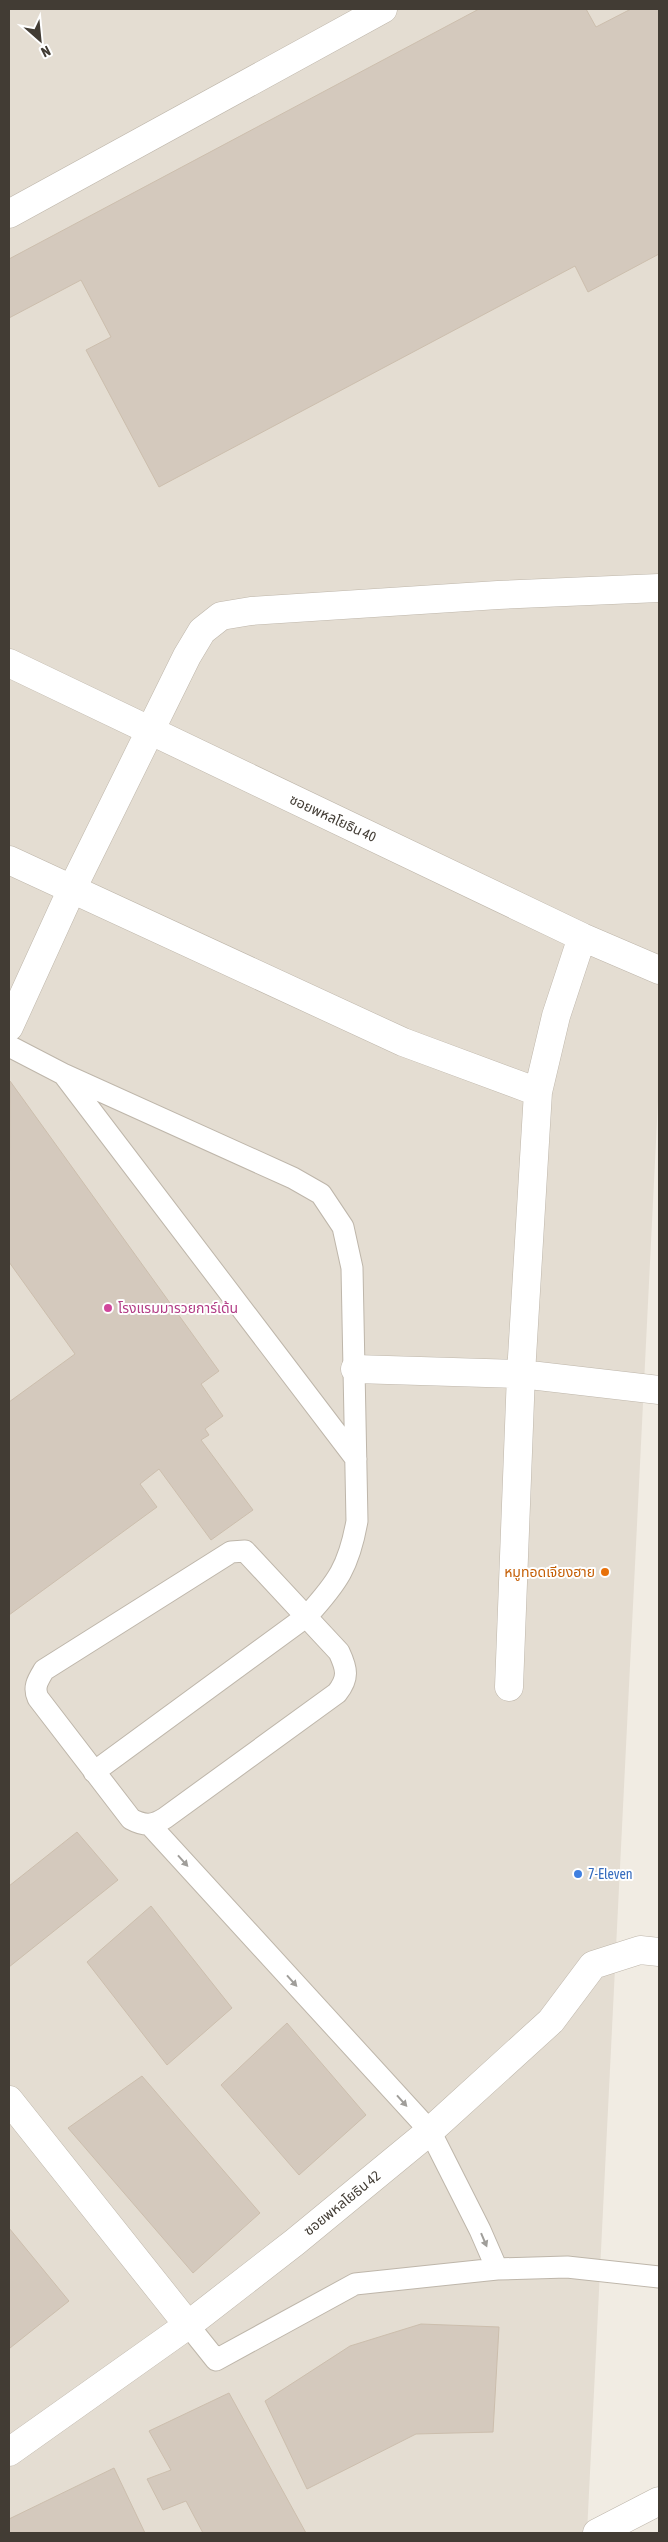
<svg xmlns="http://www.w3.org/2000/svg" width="668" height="2542" font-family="'Asap Condensed','Noto Sans Thai',sans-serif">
  <rect width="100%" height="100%" fill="#f1ece3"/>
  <path fill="#e4ddd2" d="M9,9h650v1072l-72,1452h-578z"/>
  <path fill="#d4c9bd" stroke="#ccbead" d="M479,9h107l10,18 35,-18h28v245l-71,38 -13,-26 -416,221 -73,-137 25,-13 -30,-57 -72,38v-59z
    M10,1081l209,290 -18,13 22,32 -18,13 4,6 -8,5 52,70 -42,30 -52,-71 -19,15 17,23 -148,108v-213l66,-48 -66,-92z
    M77,1832l41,48 -109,87v-81z
    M151,1906l81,102 -65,57 -80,-103z
    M287,2023l79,92 -67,60 -78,-90z
    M142,2076l118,137 -67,60 -125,-145z
    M9,2228l60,73 -59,47 -1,-2z
    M421,2324l78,3 -6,105 -77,2 -109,55 -42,-88 85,-55z
    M229,2393l77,140h-103l-17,-32 -23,9 -16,-31 24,-9 -22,-39z
    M114,2468l31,65h-136v-14z"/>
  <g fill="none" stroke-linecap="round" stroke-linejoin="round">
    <g stroke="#beb6aa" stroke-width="23">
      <path id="lane" d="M9,1046l54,28 230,104 28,16 22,33 9,41 5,253c-8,45 -19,61 -50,95l-213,156
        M64,1075l292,384
        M245,1551l94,101c8,17 10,26 -2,41l-172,125c-12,8 -21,8 -34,1l-93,-121c-5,-11 0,-18 6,-28l187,-118z
        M150,1825l280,306 50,99 17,39
        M188,2325l28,35 139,-76 142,-15 70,-2 92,10"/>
    </g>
    <g stroke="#beb6aa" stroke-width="29">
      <path id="street" d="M9,214l374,-205
        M9,663l573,274 77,33
        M9,860l394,182 135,50 -17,282 -12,313
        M9,1027l62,-136 116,-235 15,-25 19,-15 30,-5 247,-16 161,-7
        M538,1092l18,-76 26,-79
        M355,1369l166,5 138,16
        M9,2100l179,225
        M9,2452l179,-127 107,-83 135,-111 121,-110 42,-56 47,-15 19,2
        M597,2533l62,-32"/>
    </g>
    <use href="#lane" stroke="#fff" stroke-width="21"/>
    <use href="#street" stroke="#fff" stroke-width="28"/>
  </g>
  <defs><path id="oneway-solid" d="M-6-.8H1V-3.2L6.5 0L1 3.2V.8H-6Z" transform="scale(1.25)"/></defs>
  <g fill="#a09e9a">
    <use href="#oneway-solid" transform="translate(183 1861) rotate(48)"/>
    <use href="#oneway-solid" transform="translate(292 1981) rotate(48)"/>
    <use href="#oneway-solid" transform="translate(402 2101) rotate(48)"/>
    <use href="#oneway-solid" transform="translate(484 2240) rotate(67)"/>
  </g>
  <circle fill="#d1479c" stroke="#fff" stroke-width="2" cx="108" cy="1308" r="5"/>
  <circle fill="#e8710a" stroke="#fff" stroke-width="2" cx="605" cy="1572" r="5"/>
  <circle fill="#3f7fe0" stroke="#fff" stroke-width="2" cx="578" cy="1874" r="5"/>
  <g text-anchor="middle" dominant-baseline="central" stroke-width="4" stroke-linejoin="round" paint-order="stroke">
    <g font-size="14" fill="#423c34" stroke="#fff">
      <text transform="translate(333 818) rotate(25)">ซอยพหลโยธิน 40</text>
      <text transform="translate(342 2203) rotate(-39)">ซอยพหลโยธิน 42</text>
    </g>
    <g font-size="14" fill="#b23c85" stroke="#fff" text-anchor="start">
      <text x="118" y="1308">โรงแรมมารวยการ์เด้น</text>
    </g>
    <g font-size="14" fill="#c56008" stroke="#fff" text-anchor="end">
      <text x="595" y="1572">หมูทอดเจียงฮาย</text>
    </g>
    <g font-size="14" fill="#366cbe" stroke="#fff" text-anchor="start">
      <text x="588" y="1874">7-Eleven</text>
    </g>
  </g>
  <rect width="668" height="2542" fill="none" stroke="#423c34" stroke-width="20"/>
  <g transform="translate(40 40) rotate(153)" stroke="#ffffff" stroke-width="4" paint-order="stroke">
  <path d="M0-4L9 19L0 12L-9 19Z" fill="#423c34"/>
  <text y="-8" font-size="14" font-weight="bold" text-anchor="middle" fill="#423c34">N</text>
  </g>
</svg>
